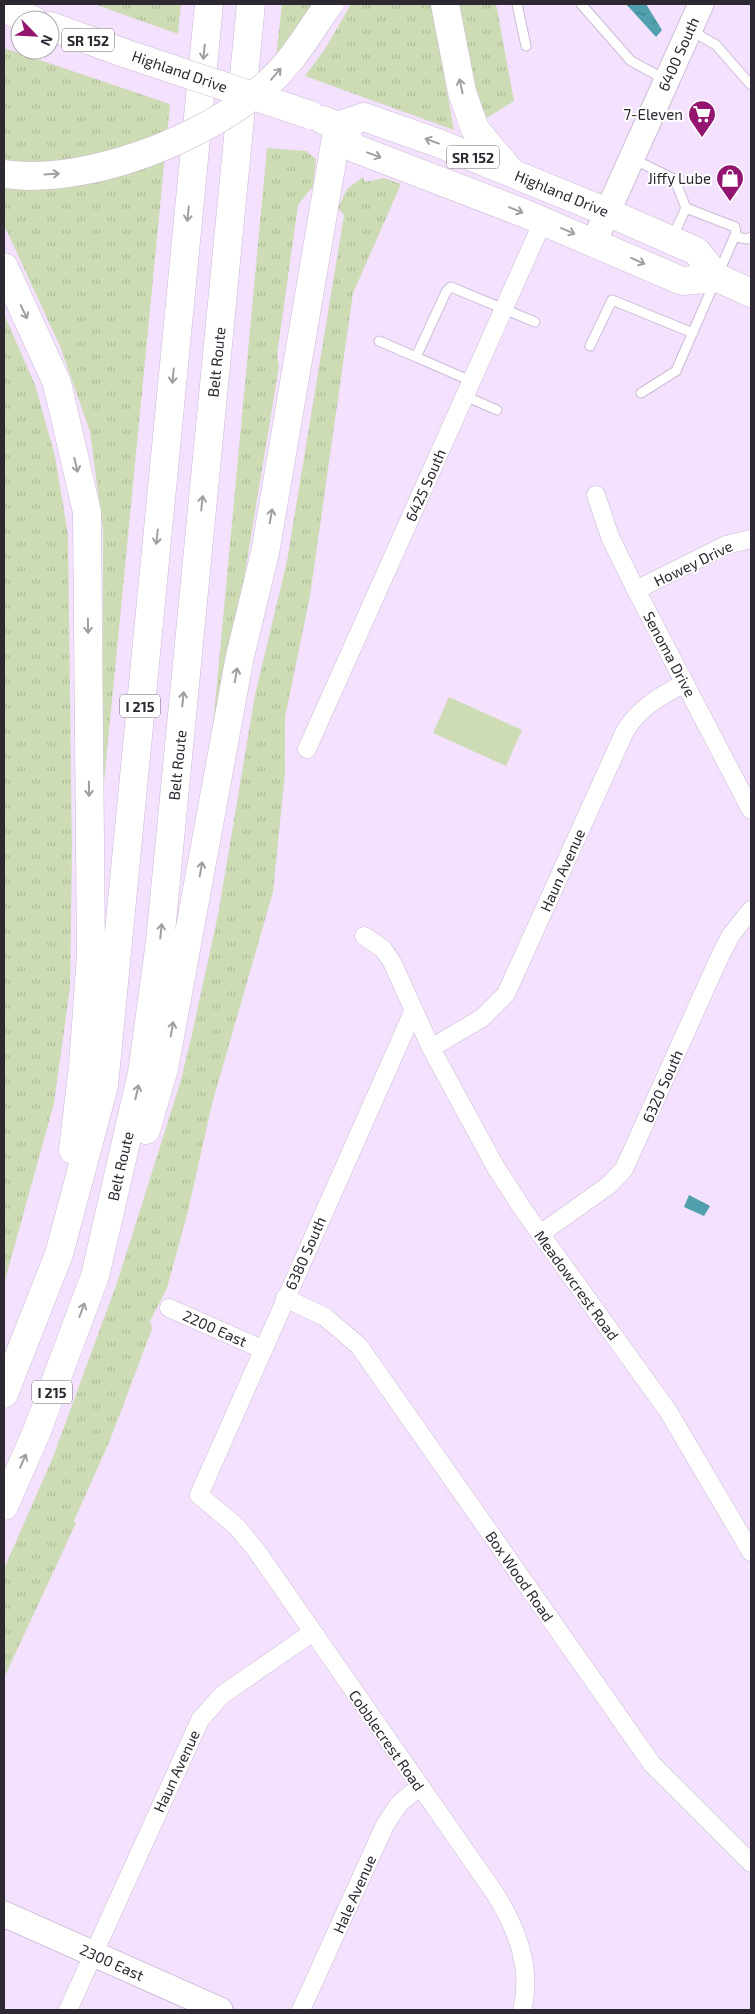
<svg xmlns="http://www.w3.org/2000/svg" width="755" height="2014" font-family="'Exo 2',sans-serif">
  <defs>
    <pattern id="grass-tufts" width="24" height="20" patternUnits="userSpaceOnUse" patternTransform="scale(1.25)"><rect width="24" height="20" fill="#cddcb4"/><path d="M3 7l-1-3M5 7V3M7 7l1-3M15 17l-1-3M17 17v-4M19 17l1-3" fill="none" stroke="#b0bd9b"/></pattern>
    <pattern id="water-ripples" width="26" height="14" patternUnits="userSpaceOnUse" patternTransform="scale(1.25)"><rect width="26" height="14" fill="#50a0ad"/><path d="M2 4q2-2 4 0t4 0M15 11q2-2 4 0t4 0" fill="none" stroke="#43828d"/></pattern>
  </defs>
  <rect width="100%" height="100%" fill="#f3e1fe"/>
  <path fill="url(#grass-tufts)" d="M94,4h87l-3,30z
    M282,4h46l-52,54z
    M351,4h80l23,126 -149,-54 20,-27z
    M459,4h37l18,97 -32,20 -8,-30z
    M4,48l166,56 -67,689v-263l-13,-98 -30,-86 -56,-121z
    M267,148l39,3 10,8 -3,27 -15,19 -21,150 2,11 -75,456z
    M363,177l2,5 19,-4 17,6 -48,109 -43,303 -25,121v56l-12,119 -61,212 -24,107 -21,77 -17,33 2,8 -42,111 -36,81 2,2 -72,155v-109l49,-112 65,-177 63,-200 11,-46 26,-119 37,-220 32,-134 57,-346 -6,-7 9,-19z
    M4,314l31,71 20,71 13,79 4,320 -2,132 -16,116 -50,181z"/>
  <path fill="#cddcb4" d="M449,697l73,33 -16,36 -73,-33z"/>
  <path fill="url(#water-ripples)" d="M626,4h20l16,26 -6,7z
    M689,1195l21,11 -6,10 -20,-9z"/>
  <g fill="none" stroke-linecap="round" stroke-linejoin="round">
    <g stroke="#ccbad6" stroke-width="11">
      <path id="lane" d="M517,4l9,42
        M581,4l50,57 35,19
        M692,31l24,14 35,40
        M633,159l39,19 5,7 9,23 49,19 1,6 -60,138 -35,22
        M735,237l13,2 3,-2
        M672,238l14,-30
        M379,341l37,16
        M590,346l22,-46 81,33
        M471,381l-55,-24 30,-65 5,-5 84,35
        M465,396l32,14"/>
    </g>
    <g stroke="#ccbad6" stroke-width="19">
      <path id="street" d="M596,495l14,42 26,53 115,220
        M636,590l90,-45 25,-6
        M307,749l236,-528
        M364,936l19,13 9,13 39,86 64,118 29,45 144,200 83,141
        M413,1012l-214,483 38,32 19,23 240,345c21,34 37,74 26,115
        M431,1048l51,-30 24,-24 119,-263c15,-24 35,-35 60,-48
        M540,1234l69,-49 15,-16 97,-215 10,-19 20,-25
        M285,1298l40,19 34,29 293,418 99,99
        M169,1308l93,41
        M68,2010l132,-290 22,-25 91,-63
        M301,2010l84,-185 14,-21 20,-17"/>
    </g>
    <g stroke="#ccbad6" stroke-width="27">
      <path id="secondary" d="M594,242l107,-238
        M4,1914l216,96"/>
    </g>
    <g stroke="#ccbad6" stroke-width="29">
      <path id="primary" d="M4,9l29,11
        M50,26l77,28
        M323,120l15,6 16,22 172,66 156,67 36,-3
        M338,126l26,-9 74,26 169,69 89,39 22,27 33,15"/>
    </g>
    <g stroke="#ccbad6" stroke-width="29">
      <path id="highway" d="M445,4l17,88 13,37 36,43
        M4,267l53,116 30,129 4,443 -8,111 -10,84
        M146,1130l18,-61 76,-413 25,-103 73,-427
        M4,1394l55,-140 45,-168 105,-1082
        M4,1506l33,-75 58,-155 47,-203 18,-131 91,-938"/>
    </g>
    <use href="#lane" stroke="#fff" stroke-width="9"/>
    <use href="#street" stroke="#fff" stroke-width="18"/>
    <use href="#secondary" stroke="#fff" stroke-width="25"/>
    <use href="#primary" stroke="#fff" stroke-width="28"/>
    <use href="#highway" stroke="#fff" stroke-width="28"/>
    <g stroke="#ccbad6" stroke-width="29" stroke-linecap="butt">
      <path id="primary-bridge" d="M127,54l183,61"/>
    </g>
    <g stroke="#ccbad6" stroke-width="29" stroke-linecap="butt">
      <path id="highway-bridge" d="M4,174c82,12 201,-35 262,-89 26,-22 44,-54 63,-81"/>
    </g>
    <use href="#primary-bridge" stroke="#fff" stroke-width="28"/>
    <use href="#highway-bridge" stroke="#fff" stroke-width="28"/>
  </g>
  <defs><path id="oneway-shaft" d="M-6 0H5M1.5-3L5.5 0L1.5 3" fill="none" stroke-width="1.6" stroke-linecap="round" stroke-linejoin="round" transform="scale(1.25)"/></defs>
  <g stroke="#a19ea3">
    <use href="#oneway-shaft" transform="translate(204 52) rotate(96)"/>
    <use href="#oneway-shaft" transform="translate(276 74) rotate(-49)"/>
    <use href="#oneway-shaft" transform="translate(461 86) rotate(-102)"/>
    <use href="#oneway-shaft" transform="translate(432 141) rotate(-160)"/>
    <use href="#oneway-shaft" transform="translate(374 155) rotate(20)"/>
    <use href="#oneway-shaft" transform="translate(52 174) rotate(-4)"/>
    <use href="#oneway-shaft" transform="translate(516 210) rotate(22)"/>
    <use href="#oneway-shaft" transform="translate(188 214) rotate(96)"/>
    <use href="#oneway-shaft" transform="translate(568 231) rotate(23)"/>
    <use href="#oneway-shaft" transform="translate(638 261) rotate(24)"/>
    <use href="#oneway-shaft" transform="translate(24 312) rotate(65)"/>
    <use href="#oneway-shaft" transform="translate(173 376) rotate(96)"/>
    <use href="#oneway-shaft" transform="translate(76 465) rotate(77)"/>
    <use href="#oneway-shaft" transform="translate(202 503) rotate(-84)"/>
    <use href="#oneway-shaft" transform="translate(271 516) rotate(-80)"/>
    <use href="#oneway-shaft" transform="translate(157 537) rotate(96)"/>
    <use href="#oneway-shaft" transform="translate(88 626) rotate(89)"/>
    <use href="#oneway-shaft" transform="translate(236 675) rotate(-80)"/>
    <use href="#oneway-shaft" transform="translate(183 699) rotate(-84)"/>
    <use href="#oneway-shaft" transform="translate(89 789) rotate(89)"/>
    <use href="#oneway-shaft" transform="translate(201 869) rotate(-80)"/>
    <use href="#oneway-shaft" transform="translate(161 931) rotate(-84)"/>
    <use href="#oneway-shaft" transform="translate(172 1029) rotate(-80)"/>
    <use href="#oneway-shaft" transform="translate(137 1092) rotate(-77)"/>
    <use href="#oneway-shaft" transform="translate(82 1310) rotate(-69)"/>
    <use href="#oneway-shaft" transform="translate(23 1461) rotate(-66)"/>
  </g>
  <defs>
    <g id="supermarket-pin" transform="scale(1.4375)"><path d="M0 17L-7.5 6A9.5 9.5 0 1 1 7.5 6Z" fill="#931570" stroke="#fff"/><path d="M-6-5.5h2.5l.6 2H6L4.5 2H-2.5L-4.4-4H-6ZM-1.5 3.2a1.3 1.3 0 1 0 .1 0ZM3 3.2a1.3 1.3 0 1 0 .1 0Z" fill="#fff"/></g>
    <g id="shop-pin" transform="scale(1.4375)"><path d="M0 17L-7.5 6A9.5 9.5 0 1 1 7.5 6Z" fill="#931570" stroke="#fff"/><path d="M-5-2.5h2.3a2.7 3.5 0 0 1 5.4 0H5L5.5 6h-11ZM-1.5-2.5h3a1.5 2.3 0 0 0-3 0Z" fill="#fff"/></g>
  </defs>
  <g fill-rule="evenodd">
    <use href="#supermarket-pin" x="702" y="114"/>
    <use href="#shop-pin" x="730" y="178"/>
  </g>
  <g text-anchor="middle" dominant-baseline="central" stroke-width="4" stroke-linejoin="round" paint-order="stroke">
    <g fill="#fff" stroke="#6d6870" stroke-width="1">
      <rect x="62" y="28.5" width="52" height="23" rx="4"/>
      <rect x="447" y="145.5" width="52" height="23" rx="4"/>
      <rect x="120" y="694.5" width="40" height="23" rx="4"/>
      <rect x="32" y="1380.5" width="40" height="23" rx="4"/>
    </g>
    <g font-size="14" font-weight="bold" fill="#2e2832">
      <text x="88" y="40">SR 152</text>
      <text x="473" y="157">SR 152</text>
      <text x="140" y="706">I 215</text>
      <text x="52" y="1392">I 215</text>
    </g>
    <g font-size="15" fill="#2e2832" stroke="#fff">
      <text transform="translate(678 54) rotate(-66)">6400 South</text>
      <text transform="translate(180 71) rotate(19)">Highland Drive</text>
      <text transform="translate(562 193) rotate(22)">Highland Drive</text>
      <text transform="translate(216 362) rotate(-84)">Belt Route</text>
      <text transform="translate(425 485) rotate(-66)">6425 South</text>
      <text transform="translate(693 563) rotate(-26)">Howey Drive</text>
      <text transform="translate(670 654) rotate(62)">Senoma Drive</text>
      <text transform="translate(177 765) rotate(-84)">Belt Route</text>
      <text transform="translate(562 870) rotate(-66)">Haun Avenue</text>
      <text transform="translate(662 1086) rotate(-66)">6320 South</text>
      <text transform="translate(120 1166) rotate(-77)">Belt Route</text>
      <text transform="translate(305 1253) rotate(-66)">6380 South</text>
      <text transform="translate(577 1285) rotate(54)">Meadowcrest Road</text>
      <text transform="translate(215 1328) rotate(24)">2200 East</text>
      <text transform="translate(520 1576) rotate(55)">Box Wood Road</text>
      <text transform="translate(387 1740) rotate(55)">Cobblecrest Road</text>
      <text transform="translate(176 1771) rotate(-65)">Haun Avenue</text>
      <text transform="translate(354 1894) rotate(-66)">Hale Avenue</text>
      <text transform="translate(112 1962) rotate(24)">2300 East</text>
    </g>
    <g font-size="15" fill="#2e2832" stroke="#fff" text-anchor="end">
      <text x="683" y="114">7-Eleven</text>
      <text x="711" y="178">Jiffy Lube</text>
    </g>
  </g>
  <rect width="755" height="2014" fill="none" stroke="#2e2832" stroke-width="10"/>
  <g transform="translate(35 35) rotate(114)"><circle r="24" fill="#ffffff" stroke="#aba9ad"/>
  <path d="M0-4L9 19L0 12L-9 19Z" fill="#931570"/>
  <text y="-8" font-size="14" font-weight="bold" text-anchor="middle" fill="#2e2832">N</text>
  </g>
</svg>
